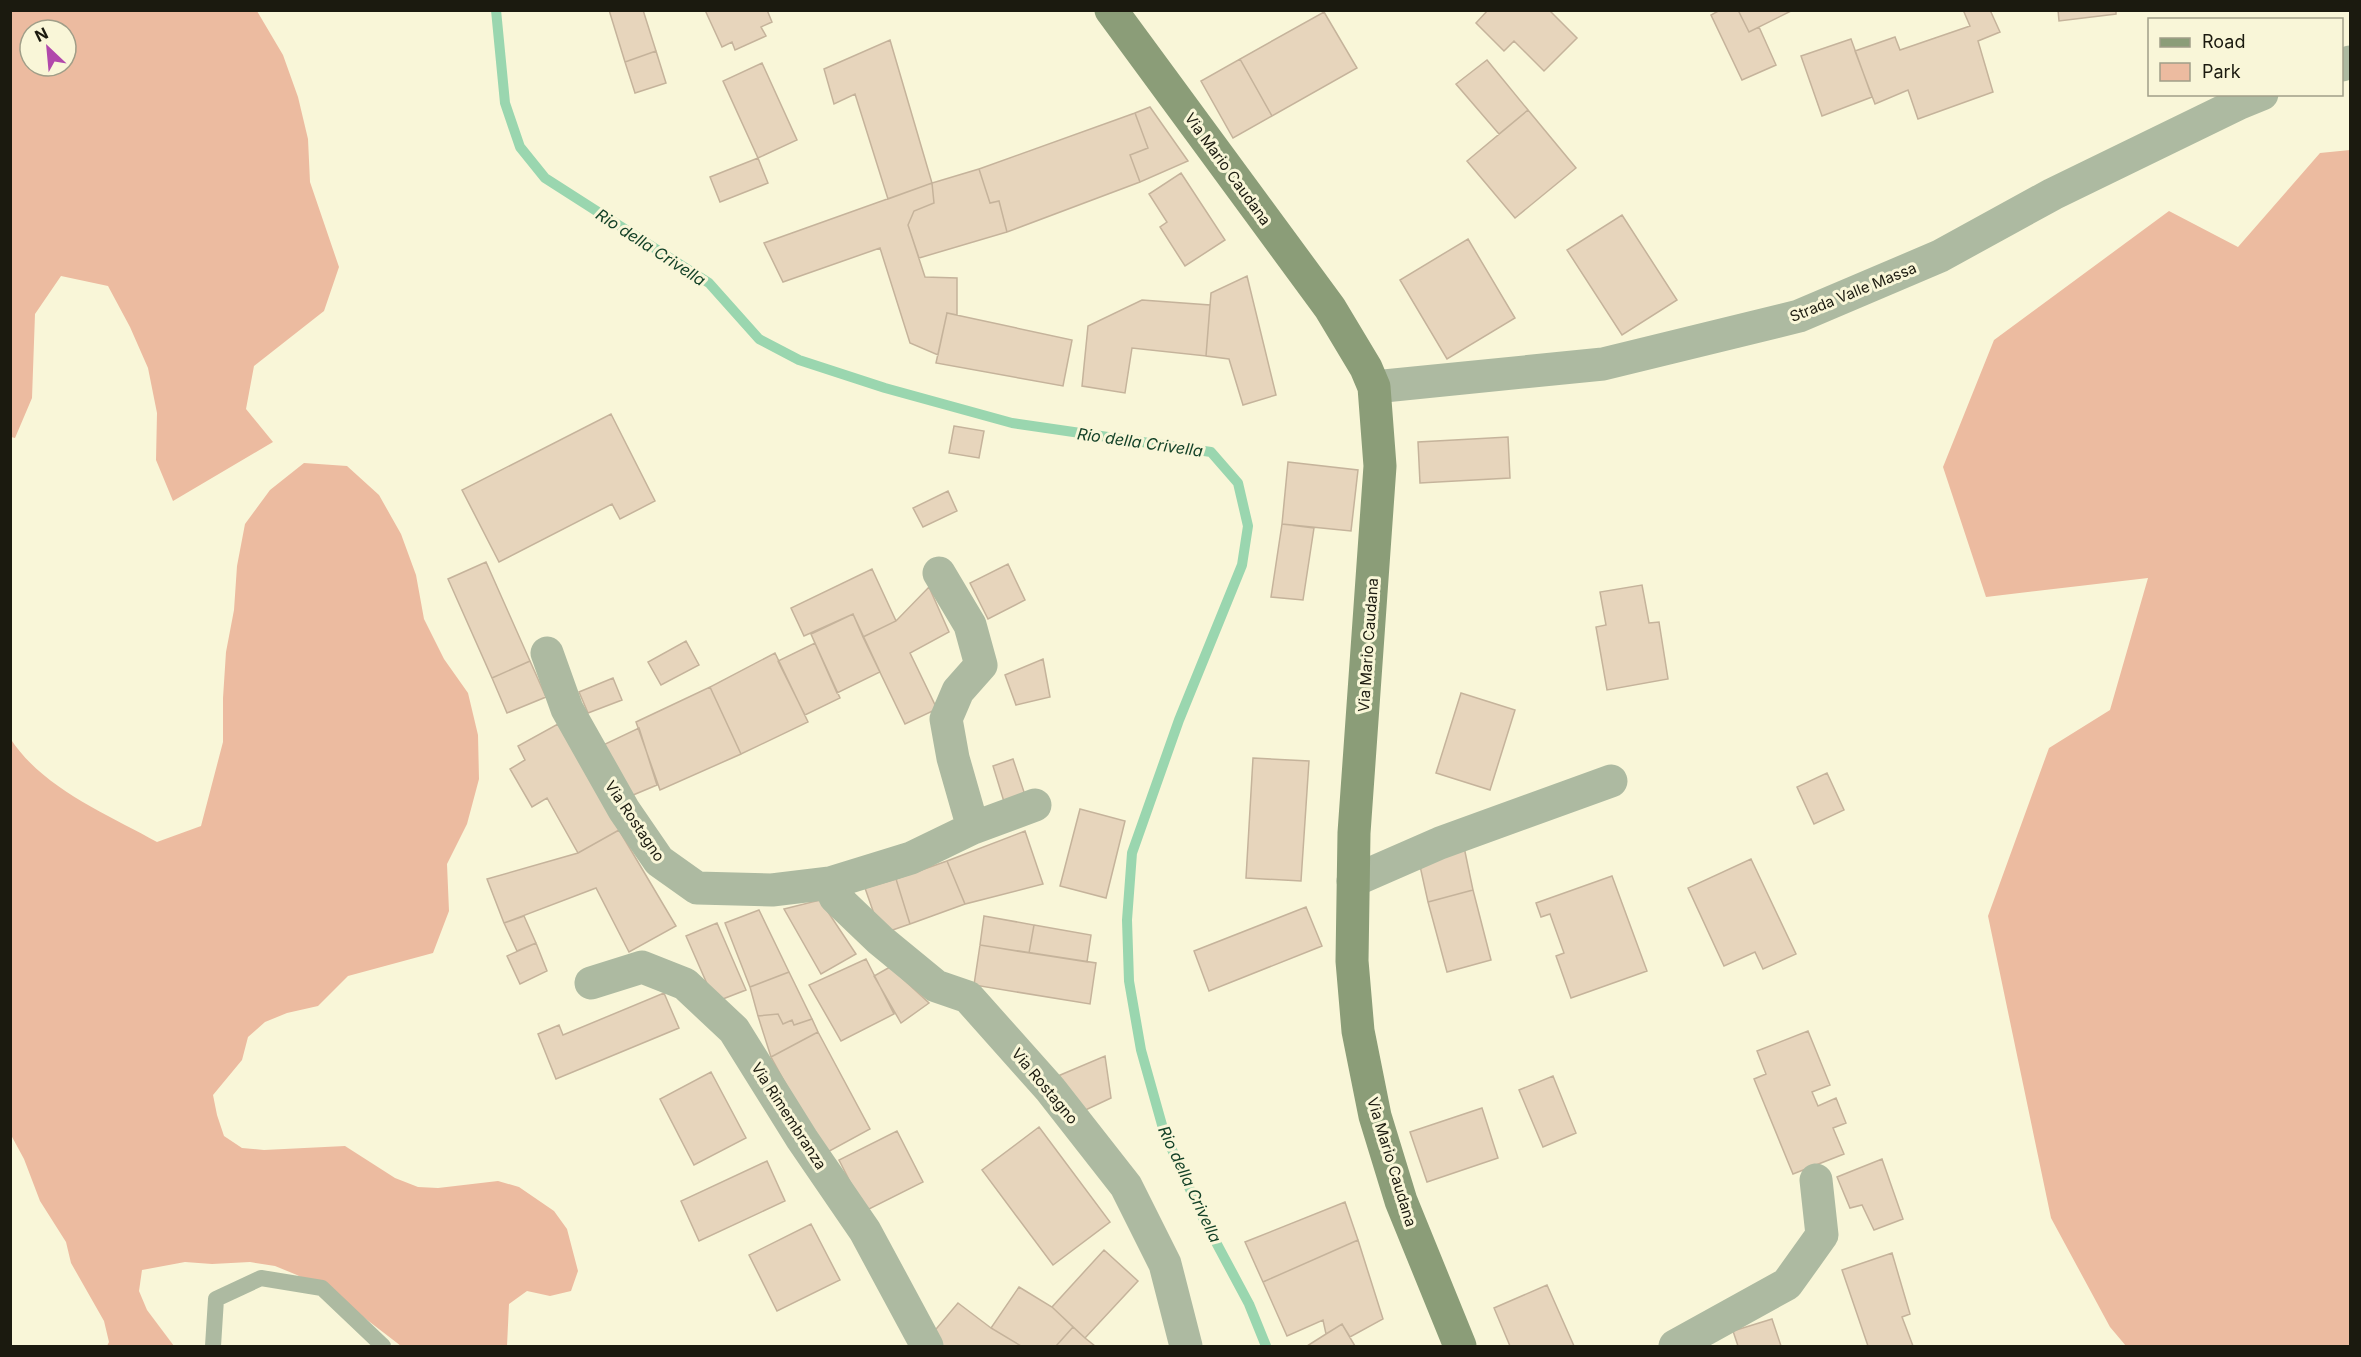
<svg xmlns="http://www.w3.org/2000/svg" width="2361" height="1357" font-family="Inter,sans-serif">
  <rect width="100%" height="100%" fill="#f9f6d8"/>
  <path fill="#ecbba0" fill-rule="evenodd" d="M10,11h247l26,44 15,42 10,42 2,43 29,85 -15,44 -70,55 -8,43 27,33 -100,59 -17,-41 1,-47 -9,-45 -18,-41 -22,-41 -47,-10 -26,38 -3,84 -17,40 -4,-1zM30,30h36v36h-36z
    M2350,150v1196h-224l-16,-19 -59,-109 -63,-302 61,-168 61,-38 38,-132 -162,19 -43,-130 51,-127 175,-129 69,36 82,-94z
    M304,463l43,3 32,29 22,39 15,41 8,44 20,40 24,34 10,42 1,44 -12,45 -20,40 2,47 -16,42 -85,23 -30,30 -31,7 -22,9 -17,15 -6,23 -29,35 4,20 7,21 18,12 22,2 81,-4 50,32 23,9 20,1 60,-7 21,6 35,24 13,18 11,42 -7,20 -21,5 -23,-5 -18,13 -2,42h-106l-65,-50 -39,-21 -22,-9 -25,-4 -38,2 -27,-2 -43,8 -3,21 8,19 27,36h-67l2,-4 -5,-21 -33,-58 -5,-21 -26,-41 -16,-42 -13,-24 -1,-397c32,50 97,76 147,104l44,-16 22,-84v-44l3,-46 8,-42 3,-44 8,-42 25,-34z"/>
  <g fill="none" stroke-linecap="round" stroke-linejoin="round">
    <path stroke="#9ad6af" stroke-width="10" d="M496,10l9,93 15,44 25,31 164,105 50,56 40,21 86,28 127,35 199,29 27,31 10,43 -6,39 -63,155 -47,133 -5,67 2,61 12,69 23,82 39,86 46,86 17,42"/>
  </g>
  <path fill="#e7d5bc" stroke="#c5b39b" stroke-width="1.5" d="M609,10h34l13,41 -31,11z
    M705,10h62l5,12 -11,5 5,9 -31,14 -3,-8 -10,5z
    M1488,10h61l28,28 -33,33 -30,-30 -10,10 -28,-28z
    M1720,10h18l11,22 10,-5 17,38 -34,15 -31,-65z
    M1738,10h55l-44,22z
    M1967,10h23l10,22 -22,9 15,51 -75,27 -10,-29 -33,14 -20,-53 40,-14 5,13 70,-24 -6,-14z
    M2058,10h58v4l-57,7z
    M1324,12l33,56 -85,48 -32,-57z
    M1851,39l21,58 -50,19 -21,-60z
    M890,40l42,143 -44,16 -33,-105 -21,10 -10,-35z
    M656,51l10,32 -31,10 -10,-31z
    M1240,59l32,57 -39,22 -32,-57z
    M1487,60l41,50 -29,24 -43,-50z
    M762,63l35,77 -39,18 -35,-77z
    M1150,107l38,54 -48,21 -10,-27 18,-7 -13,-35z
    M1528,110l48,58 -61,50 -48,-57z
    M1135,113l13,35 -18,7 10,27 -133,50 -8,-31 -9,2 -11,-34z
    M758,158l10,25 -48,19 -10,-25z
    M979,169l11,34 9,-2 8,31 -88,26 -11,-33 6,-14 20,-8 -2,-20z
    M1181,173l44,67 -40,26 -25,-39 7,-5 -18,-28z
    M932,183l2,20 -20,8 -6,14 17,52 32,1v37l-10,-2 -9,42 -28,-12 -30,-95 -97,34 -19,-39z
    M1622,215l55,85 -55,35 -55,-85z
    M1468,239l47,79 -68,41 -47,-79z
    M1247,276l29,119 -33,10 -14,-46 -23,-3 5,-63z
    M1142,300l68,5 -4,51 -74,-8 -7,45 -43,-7 6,-60z
    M947,313l125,27 -9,46 -127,-23z
    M611,414l44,87 -35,18 -8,-15 -113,58 -37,-72z
    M954,426l30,5 -5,27 -30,-5z
    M1508,437l2,41 -90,5 -2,-41z
    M1288,462l70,8 -7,61 -69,-7z
    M948,491l9,20 -34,16 -10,-19z
    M1282,524l32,4 -11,72 -32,-3z
    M486,562l44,99 -38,17 -44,-99z
    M1008,564l17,36 -37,19 -18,-36z
    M872,569l24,52 -33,16 -10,-23 -49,22 -13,-28z
    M1642,585l7,38 10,-1 9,57 -61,11 -11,-63 10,-2 -6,-33z
    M929,587l20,45 -39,21 27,56 -32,15 -42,-87 33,-16z
    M853,614l27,58 -43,21 -26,-59z
    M686,641l13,24 -38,20 -13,-23z
    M815,643l25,55 -35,17 -27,-54z
    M775,653l33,69 -67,32 -31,-67z
    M1043,659l7,38 -34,8 -11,-30z
    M530,661l16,36 -39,16 -15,-35z
    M613,678l9,22 -34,13 -9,-21z
    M710,687l31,67 -81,36 -24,-68z
    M1461,693l54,17 -25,80 -54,-17z
    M558,724l61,106 -41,23 -31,-55 -15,9 -22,-38 15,-9 -7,-14z
    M639,728l18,57 -31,13 -25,-52z
    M1253,758l56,3 -8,120 -55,-3z
    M1013,759l13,39 -21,7 -12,-39z
    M1827,773l17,37 -30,14 -17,-37z
    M1080,809l45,12 -19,77 -46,-12z
    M619,830l57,96 -47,26 -33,-64 -92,35 -17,-44 91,-26z
    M1025,831l18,53 -78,20 -18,-43z
    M1464,847l9,43 -45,12 -8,-36z
    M1751,859l45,95 -33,15 -8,-17 -31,14 -36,-78z
    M947,861l18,43 -55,20 -14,-45z
    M1612,876l35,95 -76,27 -15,-42 8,-3 -14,-39 -9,3 -5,-14z
    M896,879l14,45 -29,10 -16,-46z
    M1473,890l18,70 -44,12 -19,-70z
    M820,900l36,54 -35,20 -37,-65z
    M1306,907l16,39 -113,45 -15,-40z
    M759,910l30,62 -39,15 -25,-64z
    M524,916l12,27 -19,8 -13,-28z
    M984,916l50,9 -5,28 -49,-8z
    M717,923l29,67 -31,12 -29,-66z
    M1034,925l57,10 -4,27 -58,-9z
    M536,943l11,28 -27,13 -13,-28z
    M980,945l116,18 -6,41 -116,-19z
    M866,959l28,55 -53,27 -32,-56z
    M890,967l39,36 -28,20 -27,-47z
    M789,972l23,47 -18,6 -2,-5 -9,4 -5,-10 -20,2 -8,-29z
    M664,993l15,35 -123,51 -18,-45 21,-9 4,10z
    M778,1014l5,10 9,-4 2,5 18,-6 6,13 -47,25 -13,-41z
    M1808,1031l22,54 -18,7 6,14 18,-8 10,25 -13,5 11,26 -51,20 -39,-95 12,-5 -9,-23z
    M818,1032l52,97 -46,25 -53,-97z
    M1105,1056l6,42 -34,16 -19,-38z
    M711,1072l35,66 -52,27 -34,-66z
    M1553,1076l23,57 -33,14 -24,-57z
    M1482,1108l16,50 -71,24 -17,-50z
    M1039,1127l71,95 -57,43 -71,-95z
    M897,1131l26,51 -58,29 -26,-51z
    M1882,1159l21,60 -29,11 -12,-25 -12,3 -13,-31z
    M767,1161l18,40 -86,40 -18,-40z
    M1345,1202l13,38 -95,42 -18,-40z
    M811,1224l29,56 -63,31 -28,-56z
    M1358,1240l25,79 -33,18 -8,-13 -16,10 -3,-14 -36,16 -24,-54z
    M1104,1250l34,31 -53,57 -33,-31z
    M1892,1253l18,61 -8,3 11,29h-45l-26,-76z
    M1547,1285l27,61h-64l-16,-38z
    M1019,1287l33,20 21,20 -17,19h-35l-30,-18z
    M958,1303l33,25 30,18h-83l-7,-11z
    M1772,1319l9,27h-43l-5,-15z
    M1342,1324l13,22h-48l19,-12z
    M1073,1327l12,11 10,8h-39z"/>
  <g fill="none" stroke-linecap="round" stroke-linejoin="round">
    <path stroke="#adbaa1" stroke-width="16" d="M213,1346l3,-47 45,-21 61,10 61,58"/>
    <path stroke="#adbaa1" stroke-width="33" d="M2342,65l8,-3
      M1374,387l229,-23 196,-48 141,-60 113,-62 187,-91 22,-9
      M939,573l31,52 11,40 -23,26 -12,28 7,39 20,70
      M547,653l20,56 57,101 35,51 38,27 75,2 58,-7 5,14 45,43 56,46 32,11 82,92 76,97 39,78 21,82
      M1353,881l87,-38 171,-62
      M830,883l81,-25 62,-30 62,-23
      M591,983l51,-16 43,17 49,46 68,109 63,92 62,115
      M1675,1346l112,-62 35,-49 -6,-55"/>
    <path stroke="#8b9d78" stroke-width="33" d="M1111,10l219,298 36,60 8,19 6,79 -26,367 -2,128 6,70 17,85 26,85 59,145"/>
  </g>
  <g text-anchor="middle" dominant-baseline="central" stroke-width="6" stroke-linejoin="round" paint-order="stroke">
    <g font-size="15" fill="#1b1a0f" stroke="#f9f6d8">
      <text transform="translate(1228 169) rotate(54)">Via Mario Caudana</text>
      <text transform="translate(1853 292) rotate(-22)">Strada Valle Massa</text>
      <text transform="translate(1368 645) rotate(-86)">Via Mario Caudana</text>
      <text transform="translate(635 821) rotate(56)">Via Rostagno</text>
      <text transform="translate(1045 1086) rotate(50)">Via Rostagno</text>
      <text transform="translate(789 1116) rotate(57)">Via Rimembranza</text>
      <text transform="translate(1392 1162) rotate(73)">Via Mario Caudana</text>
    </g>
    <g font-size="16" font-style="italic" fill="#134127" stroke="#f9f6d8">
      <text transform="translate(651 247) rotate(33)">Rio della Crivella</text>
      <text transform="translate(1140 442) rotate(8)">Rio della Crivella</text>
      <text transform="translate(1190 1184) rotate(65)">Rio della Crivella</text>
    </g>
  </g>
  <rect width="2361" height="1357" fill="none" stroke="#1b1a0f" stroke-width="24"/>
  <rect x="2148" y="18" width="195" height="78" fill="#f9f6d8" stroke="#a09e88" stroke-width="1.5"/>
  <rect x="2160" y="38" width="30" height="9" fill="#8b9d78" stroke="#a09e88" stroke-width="1.5"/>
  <text x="2202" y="48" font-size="18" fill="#1b1a0f">Road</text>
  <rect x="2160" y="63" width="30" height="18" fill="#ecbba0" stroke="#a09e88" stroke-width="1.5"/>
  <text x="2202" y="78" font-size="18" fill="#1b1a0f">Park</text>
  <g transform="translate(48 48) rotate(334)"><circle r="28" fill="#f9f6d8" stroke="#a09e88" stroke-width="1.5"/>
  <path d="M0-4.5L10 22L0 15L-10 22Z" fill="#b148ab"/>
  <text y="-9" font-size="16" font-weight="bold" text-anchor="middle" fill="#1b1a0f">N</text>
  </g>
</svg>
